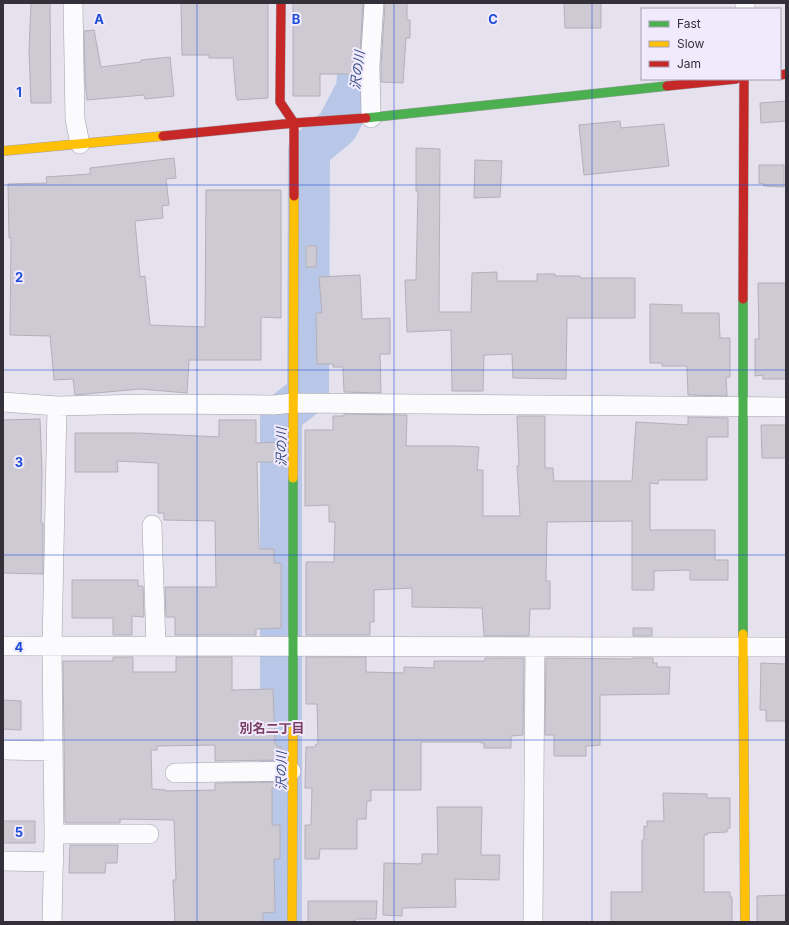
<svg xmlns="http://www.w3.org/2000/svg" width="789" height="925" font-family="Inter,'Noto Sans JP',sans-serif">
  <rect width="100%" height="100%" fill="#e5e1ed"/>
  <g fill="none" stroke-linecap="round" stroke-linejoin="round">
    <path stroke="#b8c6e7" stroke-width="42" d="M281,922v-507l27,-21 1,-244 28,-23 20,-38 6,-86"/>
  </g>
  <path fill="#cecad4" stroke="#b4b0b9" d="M31,3h19l1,100h-20l-2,-53z
    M181,3h87v95l-31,2v-3h-1l-3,-39h-24v-3h-27z
    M293,3h70l-4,71h-39v22h-27z
    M385,3h22v17h3v18h-4l-3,45 -22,-1v-17z
    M564,3h37v25h-36z
    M94,30l7,37 40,-5v-2l29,-3 4,39 -29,3 -1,-4 -57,5 -2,-19 -1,-50z
    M786,101v20l-25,2 -1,-20z
    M620,121l1,7 43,-4 5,42 -85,9 -5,-50z
    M416,148l24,1 -1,163h32l1,-39 25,-1v9h40v-7h18v2h25v2h55v40h-68l-1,61 -53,-1 -1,-24 -28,1 -1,36h-31l-1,-61 -44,2 -2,-52h11l2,-89h-2z
    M174,158l2,20 -10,1 3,26 -7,1 1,12 -28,3 5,56 5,-1 5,49 55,2 1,-137h75v128l-20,-1v43h-72l-2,33 -47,-4 -65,6 -2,-16 -19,1 -4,-44 -40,-1 1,-97h-2l-1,-54 39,-1 -1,-6 44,-3v-6z
    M475,160l27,1 -2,36 -26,1z
    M759,165h25v22l-20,-1 -1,-3 -4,1z
    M306,246h11l-1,21h-10z
    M360,275l2,44 28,-1v36h-10l1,39 -37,-1 -1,-25h-10v-3h-16l-1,-51h6l-3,-36z
    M758,283h28v96h-23v-4l-8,1v-37h4z
    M650,304l32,1v8h37l1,25h10v39h-4l1,19 -39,-1 -1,-29h-25v-3h-12z
    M344,414l63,1 -1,31h52l21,1 -2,23h6v46h37l-3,-50h2l-2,-50h28v52h8l1,13h78l4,-59 52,3v-8l40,1v19h-21v43h-48l-1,4 -8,-1v47h65v30h13v20h-38v-10l-36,1v19h-22v-69l-85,1 -1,59h4v28h-20l-1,27h-45l-2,-28 -70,-1v-19l-38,2v32h-4v13h-64v-73h28l1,-40h-6v-17l-24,1v-76h28v-14h11z
    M40,419l2,53 -1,50 2,1v51l-40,-1v-153z
    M219,420h37v23l24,-1v20h-23l2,87h15v14h7v65l-25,1v6h-81v-18h-9l-1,-30h51l-1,-66 -51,-1v-7h-6v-50l-41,-2 1,11h-43v-39h63l81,4z
    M761,425h25v33h-24z
    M72,580h66v6h5l1,31 -12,-1v19h-19v-17h-41z
    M633,628h19v8h-19z
    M113,657h20v15h43v-15h56v33l41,-1 2,55h2v3h4v13l-66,1v-16l-58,1v4h-6l1,39 14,1v1l49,-1v-7l66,-1 -1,6h-8v37h8v34h-6l1,53 -12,1v9h-88l-2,-42h3l-2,-60 -54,-1v4h-55l-2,-162h50z
    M306,657h60v15l38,1v-6l30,1v-7h51v-3h39l-1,77 -12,1v12h-27v-5h-3v-1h-60v48h-50v11h-4l-1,18h-9v30h-37l-1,10h-14v-34h6l1,-37h-7l1,-41h9l1,-3h2l-1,-40h-11z
    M546,658l86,1 1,-1h20v5h4v4h13l-1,27 -69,1v50l-14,1v10h-32v-21h-9z
    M761,663l25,1v57h-20v-11h-6z
    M3,700l18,1v29l-18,-1z
    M663,793l44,1v4h23v30l-3,1v3l-20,1v2h-3v57h26v5h2v25h-121v-30h31v-52h2v-14l3,1v-6h17z
    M437,807h45l-1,48h19l-1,25 -44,-1 1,28 -54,1v8l-19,-1 1,-52 36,1v-1h2v-9h16z
    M3,821h32v22h-32z
    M70,845h48l-1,18h-11l-1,10h-36z
    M786,895v27h-29v-26z
    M308,901h69l-1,18h-20l-1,2 -13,1h-34z"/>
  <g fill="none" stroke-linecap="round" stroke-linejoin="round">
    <g stroke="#a5a1aa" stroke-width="20">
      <path id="street" d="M73,3l2,116 5,25
        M745,9v-6
        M371,118l-1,-53 4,-62
        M3,402l54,4 92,-2 125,1 19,-2 493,4
        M152,525l4,121
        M3,646l783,1
        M3,750l50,1
        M175,773l116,-2
        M54,834h95
        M3,861l51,1
        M52,922l2,-88 -2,-188 5,-240
        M533,922l2,-275"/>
    </g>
    <g stroke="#a5a1aa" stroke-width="10">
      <path id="fast" d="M366,118l301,-32
        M743,299v335
        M293,478v252"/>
    </g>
    <g stroke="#a5a1aa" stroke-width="10">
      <path id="slow" d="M3,151l160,-15
        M293,478l1,-282
        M743,634l2,288
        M292,922l1,-192"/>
    </g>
    <g stroke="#a5a1aa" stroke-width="10">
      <path id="jam" d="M281,3l-1,99 14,21v73
        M780,75l6,-1
        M667,86l69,-7
        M163,136l131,-13 72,-5
        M743,299l1,-220"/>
    </g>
    <use href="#street" stroke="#fbfafc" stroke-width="19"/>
    <use href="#fast" stroke="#4caf50" stroke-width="9"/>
    <use href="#slow" stroke="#ffc107" stroke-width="9"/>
    <use href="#jam" stroke="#c62828" stroke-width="9"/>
  </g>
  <path fill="none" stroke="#1d4ed8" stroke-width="1" stroke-opacity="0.55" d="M197,3v919M394,3v919M592,3v919M3,185h783M3,370h783M3,555h783M3,740h783"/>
  <g text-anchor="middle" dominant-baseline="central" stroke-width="4" stroke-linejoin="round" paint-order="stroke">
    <g font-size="13" font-style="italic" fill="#344c82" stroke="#f1eafc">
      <text transform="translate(357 70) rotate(-83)">沢の川</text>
      <text transform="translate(281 447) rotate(-90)">沢の川</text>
      <text transform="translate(281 771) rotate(-90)">沢の川</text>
    </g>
    <g font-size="13" font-weight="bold" fill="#7c3e65" stroke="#f1eafc">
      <text x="272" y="728">別名二丁目</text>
    </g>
  </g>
  <g font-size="13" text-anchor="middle" font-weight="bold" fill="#1d4ed8" stroke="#f1eafc" stroke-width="4" stroke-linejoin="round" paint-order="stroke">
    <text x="99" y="24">A</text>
    <text x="296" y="24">B</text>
    <text x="493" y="24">C</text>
    <text x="19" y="97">1</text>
    <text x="19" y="282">2</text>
    <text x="19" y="467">3</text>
    <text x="19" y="652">4</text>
    <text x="19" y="837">5</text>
  </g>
  <rect width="789" height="925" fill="none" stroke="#333039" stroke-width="8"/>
  <rect x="641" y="8" width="140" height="72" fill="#f1eafc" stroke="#a5a0ae"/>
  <rect x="649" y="21" width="20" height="6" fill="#4caf50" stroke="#a5a0ae"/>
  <text x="677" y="28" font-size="12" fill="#333039">Fast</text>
  <rect x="649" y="41" width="20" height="6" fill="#ffc107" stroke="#a5a0ae"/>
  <text x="677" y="48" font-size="12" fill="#333039">Slow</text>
  <rect x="649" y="61" width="20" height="6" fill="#c62828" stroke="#a5a0ae"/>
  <text x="677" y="68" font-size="12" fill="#333039">Jam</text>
</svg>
